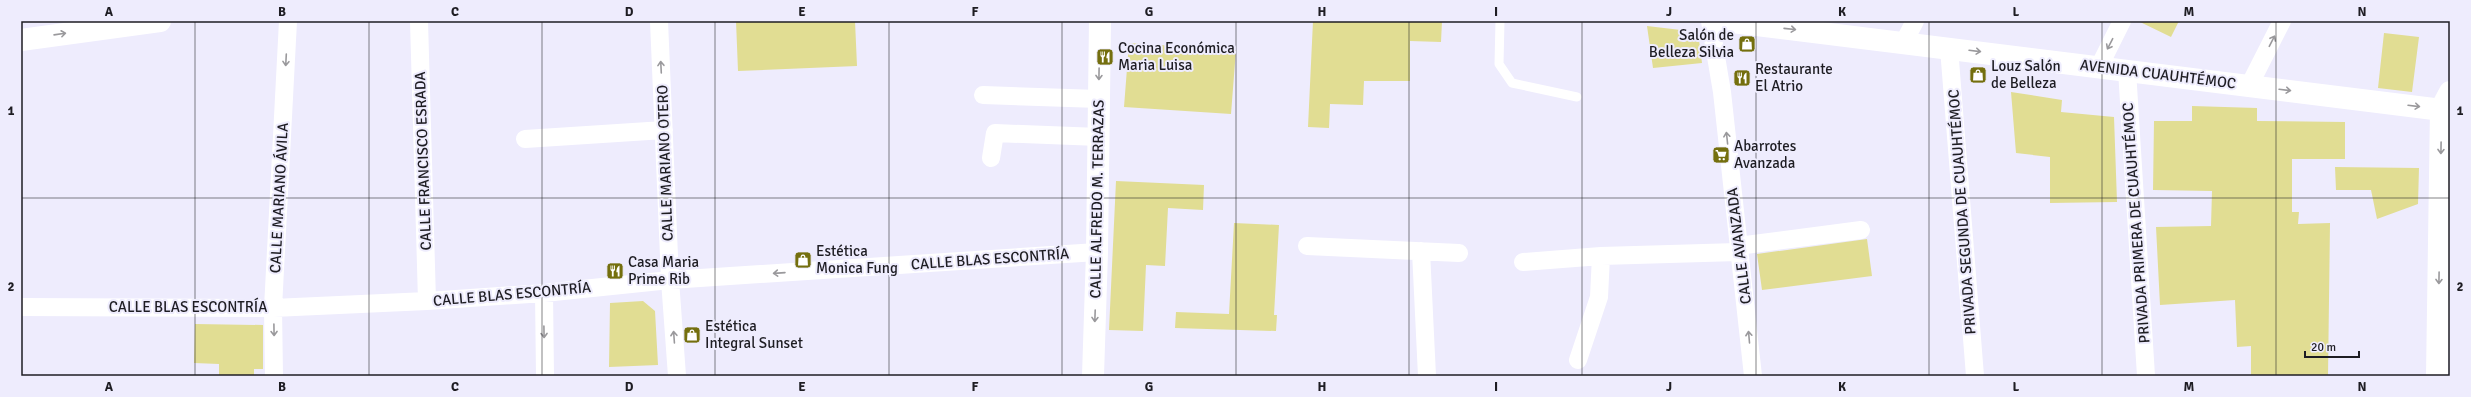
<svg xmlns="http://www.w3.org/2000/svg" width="2471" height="397" font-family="Signika,sans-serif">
  <rect width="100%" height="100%" fill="#eeecfd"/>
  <path fill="#e1dd93" d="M736,21h119l2,45 -119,5z
    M1313,21h129l-1,21 -31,-1v40h-46l-1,24 -33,-1 -1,24 -21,-1z
    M2138,21h41l-8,16z
    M1647,26l51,6 4,31 -49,5z
    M2384,33l35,4 -7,55 -34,-4z
    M1129,43l107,7 -5,64 -107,-7z
    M2011,92l51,8 -1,12 53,5 3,85 -67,1v-46l-34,-4z
    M2192,106l65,2v13l88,1v37h-53v53h7l-1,12 32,-1 -2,153h-77v-30l-14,1 -2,-47 -75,5 -4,-78 55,-1 1,-35 -59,-1 1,-69h38z
    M2335,167l84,1 -1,36 -41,15 -6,-29h-35z
    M1116,181l88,4 -1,25 -35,-2 -3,58 -19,-1 -3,66 -34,-1z
    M1234,223l45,2 -5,90h3l-1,16 -101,-3 1,-16 53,2z
    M1867,239l5,37 -110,14 -5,-36z
    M643,301l12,10 3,54 -49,2 1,-64z
    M195,324l68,1v44h-9v7h-35v-12l-25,-1z"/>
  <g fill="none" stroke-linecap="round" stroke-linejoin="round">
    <path stroke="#fff" stroke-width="9" d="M1500,21l-1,43 13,19 65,14"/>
    <path stroke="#fff" stroke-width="18" d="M419,21l8,280
      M659,21l11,259 7,96
      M1710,21l12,71 31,284
      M1904,42l11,-21
      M1949,48l26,328
      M2099,67l23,-46
      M2127,70l19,306
      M2249,86l33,-65
      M983,95l116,4
      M525,139l139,-9
      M991,158l4,-25 104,4
      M1307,246l152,7
      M1738,246l123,-16
      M1421,251l6,125
      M1523,262l78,-6 137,-4
      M544,293l1,83
      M21,307l252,1 154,-7 117,-8 126,-13 427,-28
      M1578,360l21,-63 2,-41
      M274,376l-1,-68 15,-287"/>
    <path stroke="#fff" stroke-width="22" d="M1724,21l726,90
      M21,40l139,-19
      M1093,376l4,-124 3,-231"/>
    <path stroke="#fff" stroke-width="22" d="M2437,376l4,-267 9,-17"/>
  </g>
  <defs><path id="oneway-shaft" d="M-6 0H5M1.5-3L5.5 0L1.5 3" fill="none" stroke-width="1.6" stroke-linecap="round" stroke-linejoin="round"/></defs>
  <g stroke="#9a999c">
    <use href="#oneway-shaft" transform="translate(1790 29) rotate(6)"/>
    <use href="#oneway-shaft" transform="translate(60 34) rotate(-8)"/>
    <use href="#oneway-shaft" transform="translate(2272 41) rotate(-63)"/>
    <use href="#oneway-shaft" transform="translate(2110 44) rotate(117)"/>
    <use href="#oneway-shaft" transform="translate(1975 51) rotate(7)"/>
    <use href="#oneway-shaft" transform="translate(286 60) rotate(93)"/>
    <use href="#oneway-shaft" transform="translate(661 67) rotate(-93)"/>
    <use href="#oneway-shaft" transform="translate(1099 74) rotate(91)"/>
    <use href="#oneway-shaft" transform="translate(2285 90) rotate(7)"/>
    <use href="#oneway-shaft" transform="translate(2414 106) rotate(7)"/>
    <use href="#oneway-shaft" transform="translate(1727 138) rotate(-96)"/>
    <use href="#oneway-shaft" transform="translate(2441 148) rotate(91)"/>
    <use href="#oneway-shaft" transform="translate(779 273) rotate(176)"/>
    <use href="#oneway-shaft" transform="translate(2439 278) rotate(91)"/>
    <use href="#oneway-shaft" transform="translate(1095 316) rotate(92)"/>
    <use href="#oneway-shaft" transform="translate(274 330) rotate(89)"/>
    <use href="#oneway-shaft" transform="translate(544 332) rotate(89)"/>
    <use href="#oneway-shaft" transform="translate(674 337) rotate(-94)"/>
    <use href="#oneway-shaft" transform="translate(1749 337) rotate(-95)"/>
  </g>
  <path fill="none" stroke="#1e1d23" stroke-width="1" stroke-opacity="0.55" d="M195,21v355M369,21v355M542,21v355M715,21v355M889,21v355M1062,21v355M1236,21v355M1409,21v355M1582,21v355M1756,21v355M1929,21v355M2102,21v355M2276,21v355M21,198h2429"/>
  <defs>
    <g id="shop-square" transform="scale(0.9)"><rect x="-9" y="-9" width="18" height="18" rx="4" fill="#746f0e" stroke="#eeecfd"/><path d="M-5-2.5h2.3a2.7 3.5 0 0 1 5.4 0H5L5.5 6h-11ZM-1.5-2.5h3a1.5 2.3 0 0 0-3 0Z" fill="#fff"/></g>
    <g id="restaurant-square" transform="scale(0.9)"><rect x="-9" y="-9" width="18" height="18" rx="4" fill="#746f0e" stroke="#eeecfd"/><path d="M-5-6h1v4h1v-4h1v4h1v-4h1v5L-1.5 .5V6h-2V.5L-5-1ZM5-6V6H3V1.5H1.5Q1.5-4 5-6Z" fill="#fff"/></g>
    <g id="supermarket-square" transform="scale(0.9)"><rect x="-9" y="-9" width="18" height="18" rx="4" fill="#746f0e" stroke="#eeecfd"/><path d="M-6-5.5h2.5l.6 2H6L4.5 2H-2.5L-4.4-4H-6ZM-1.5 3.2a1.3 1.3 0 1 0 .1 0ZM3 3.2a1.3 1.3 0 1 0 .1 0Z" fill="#fff"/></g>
  </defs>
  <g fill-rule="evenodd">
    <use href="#shop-square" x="1747" y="44"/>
    <use href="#restaurant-square" x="1105" y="57"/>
    <use href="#shop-square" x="1978" y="75"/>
    <use href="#restaurant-square" x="1742" y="78"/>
    <use href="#supermarket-square" x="1721" y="155"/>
    <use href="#shop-square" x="803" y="260"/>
    <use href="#restaurant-square" x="615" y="271"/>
    <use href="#shop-square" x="692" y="335"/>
  </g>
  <g text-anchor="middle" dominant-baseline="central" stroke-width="4" stroke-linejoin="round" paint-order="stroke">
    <g font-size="15" fill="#1e1d23" stroke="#eeecfd" text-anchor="start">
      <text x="1734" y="35" text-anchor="end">Salón de<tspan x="1734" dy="17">Belleza Silvia</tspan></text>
      <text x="1118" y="48">Cocina Económica<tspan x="1118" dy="17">Maria Luisa</tspan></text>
      <text x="1991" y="66">Louz Salón<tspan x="1991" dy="17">de Belleza</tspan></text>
      <text x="1755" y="69">Restaurante<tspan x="1755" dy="17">El Atrio</tspan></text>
      <text x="1734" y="146">Abarrotes<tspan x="1734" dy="17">Avanzada</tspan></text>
      <text x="816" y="251">Estética<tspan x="816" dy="17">Monica Fung</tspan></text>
      <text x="628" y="262">Casa Maria<tspan x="628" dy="17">Prime Rib</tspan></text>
      <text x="705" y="326">Estética<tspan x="705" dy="17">Integral Sunset</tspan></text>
    </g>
    <g font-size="15" fill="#1e1d23" stroke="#eeecfd">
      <text transform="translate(2158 74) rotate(7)">AVENIDA CUAUHTÉMOC</text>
      <text transform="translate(423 161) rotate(-92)">CALLE FRANCISCO ESRADA</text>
      <text transform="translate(665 163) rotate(-92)">CALLE MARIANO OTERO</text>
      <text transform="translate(279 198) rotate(-87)">CALLE MARIANO ÁVILA</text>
      <text transform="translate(1097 199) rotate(-89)">CALLE ALFREDO M. TERRAZAS</text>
      <text transform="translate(1962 212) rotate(-94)">PRIVADA SEGUNDA DE CUAUHTÉMOC</text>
      <text transform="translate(2136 223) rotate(-94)">PRIVADA PRIMERA DE CUAUHTÉMOC</text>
      <text transform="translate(1739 246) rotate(-97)">CALLE AVANZADA</text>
      <text transform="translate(990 259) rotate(-4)">CALLE BLAS ESCONTRÍA</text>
      <text transform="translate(512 294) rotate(-5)">CALLE BLAS ESCONTRÍA</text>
      <text x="188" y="307">CALLE BLAS ESCONTRÍA</text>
    </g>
  </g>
  <rect width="2471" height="397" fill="none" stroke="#eeecfd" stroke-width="44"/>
  <path d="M2305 351v6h54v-6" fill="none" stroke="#1e1d23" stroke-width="2"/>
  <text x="2311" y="351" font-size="12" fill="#1e1d23" stroke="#eeecfd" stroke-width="3" paint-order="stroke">20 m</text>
  <rect x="22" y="22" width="2427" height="353" fill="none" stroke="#1e1d23" stroke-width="1.5"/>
  <g font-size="13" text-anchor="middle" font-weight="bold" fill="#1e1d23">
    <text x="109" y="16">A</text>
    <text x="282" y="16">B</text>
    <text x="455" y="16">C</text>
    <text x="629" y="16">D</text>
    <text x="802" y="16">E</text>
    <text x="975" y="16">F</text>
    <text x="1149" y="16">G</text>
    <text x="1322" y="16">H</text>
    <text x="1496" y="16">I</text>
    <text x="1669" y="16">J</text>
    <text x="1842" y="16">K</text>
    <text x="2016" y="16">L</text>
    <text x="2189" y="16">M</text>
    <text x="2362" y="16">N</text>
    <text x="11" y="115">1</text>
    <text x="2460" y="115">1</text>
    <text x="11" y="291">2</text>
    <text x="2460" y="291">2</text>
    <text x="109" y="391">A</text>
    <text x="282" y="391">B</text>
    <text x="455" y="391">C</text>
    <text x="629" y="391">D</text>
    <text x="802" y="391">E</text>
    <text x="975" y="391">F</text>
    <text x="1149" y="391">G</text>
    <text x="1322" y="391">H</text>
    <text x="1496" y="391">I</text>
    <text x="1669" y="391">J</text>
    <text x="1842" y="391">K</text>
    <text x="2016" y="391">L</text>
    <text x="2189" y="391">M</text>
    <text x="2362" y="391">N</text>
  </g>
</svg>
